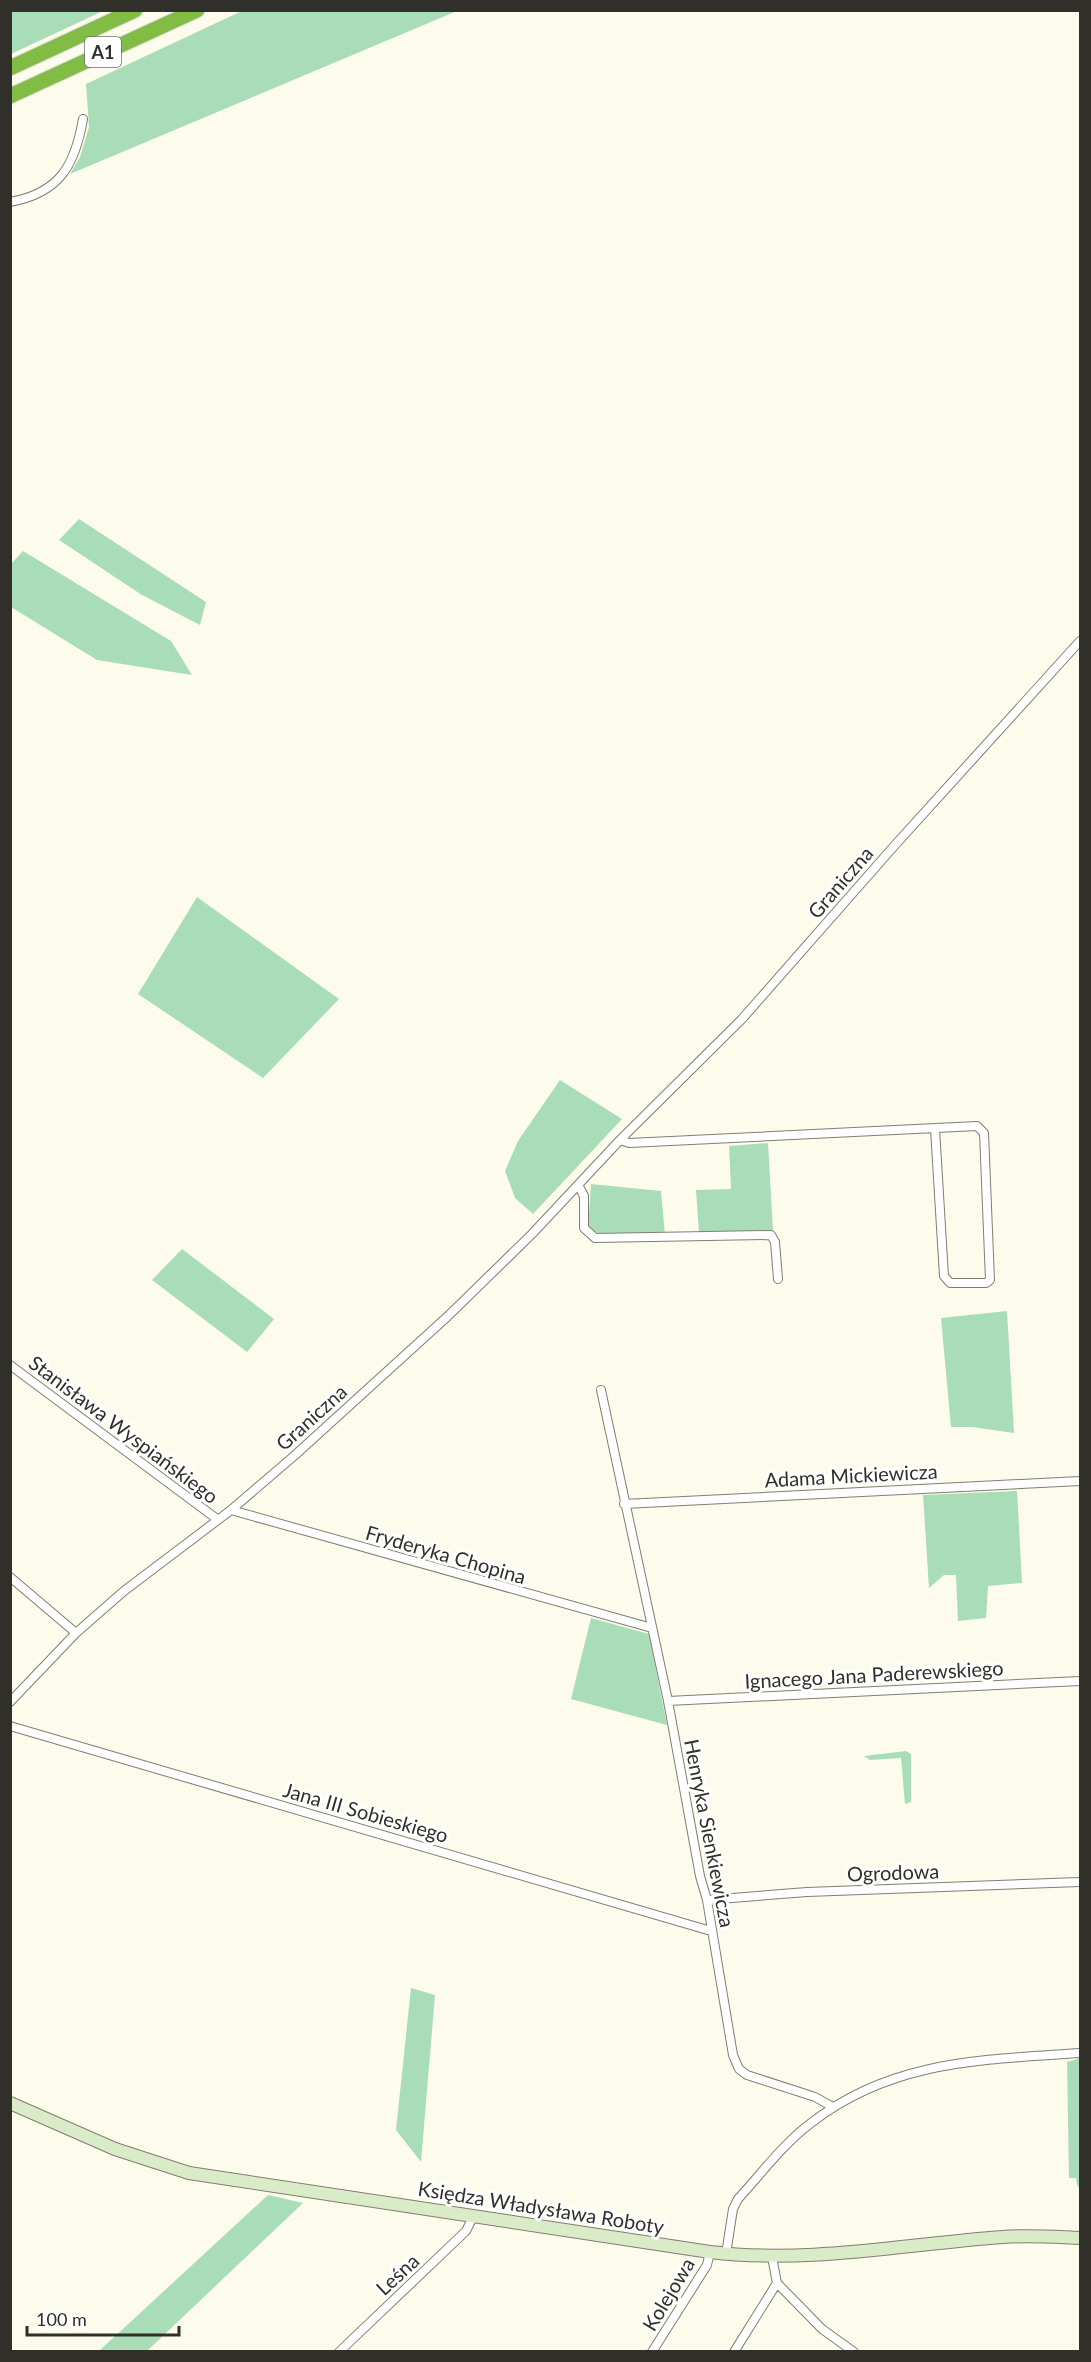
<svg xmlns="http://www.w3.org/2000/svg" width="1091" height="2362" font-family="Lato,sans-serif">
  <rect width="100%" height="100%" fill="#fdfbec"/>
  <path fill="#a9ddb8" d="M11,10h92v1l-92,43z
    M244,10l213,1 -387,163 10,-17 9,-30 -3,-43z
    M79,519l127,83 -6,23 -58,-30 -83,-55z
    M23,551l148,90 21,34 -95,-15 -86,-53v-43z
    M197,897l142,102 -76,79 -125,-84z
    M560,1080l62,39 -89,95 -18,-16 -10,-27 13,-30z
    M768,1143l5,88 -74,2 -3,-43 35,-1 -2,-43z
    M591,1184l70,7 4,44c-25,0 -56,7 -77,-7z
    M182,1249l92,70 -27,33 -95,-72z
    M1007,1311l7,122 -42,-6h-21l-10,-109z
    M1017,1491l5,92 -34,3 -2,32 -28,3 -2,-46h-12l-15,13 -6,-93z
    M591,1618l58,16 18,91 -96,-26z
    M906,1751l5,3v48l-6,2 -4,-46 -31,2 -6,-4z
    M411,1988l24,7 -14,167 -25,-32z
    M1080,2058v131l-3,-4 -1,-7h-7l-2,-116z
    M268,2195l35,8 -156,148h-48z"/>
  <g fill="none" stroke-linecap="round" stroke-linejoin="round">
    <g stroke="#807e71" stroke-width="10">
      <path id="street" d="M10,202c50,-9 65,-37 73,-83
        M620,1140l9,3 348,-17 7,7 6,147 -4,3h-36l-6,-7 -9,-147
        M578,1185l6,11v32l11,10 176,-3 4,7 3,37
        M10,1365l207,154
        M601,1390l67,311 32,175 7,24 26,155 6,14 8,6 68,22 18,10
        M624,1504l456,-23
        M231,1510l421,118
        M10,1577l66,56
        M668,1701l412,-20
        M10,1702l66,-69 48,-42 107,-81 63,-54 154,-140 84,-82 88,-94 122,-121 153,-174 185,-204
        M10,1726l701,205
        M707,1900l100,-8 273,-10
        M726,2254l7,-45 5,-10c23,-25 45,-55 73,-76 81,-63 171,-63 269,-70
        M772,2257l5,26 45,46 32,23
        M339,2352l127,-121 7,-14
        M652,2352l55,-87 3,-13
        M734,2352l43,-69"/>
    </g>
    <g stroke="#807e71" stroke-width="14">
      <path id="secondary" d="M10,2103l105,46 74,24 521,79c98,12 195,-8 293,-15 25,-2 52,0 77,1"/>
    </g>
    <g stroke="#dededd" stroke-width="17">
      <path id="highway" d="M10,68l125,-58
        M10,96l187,-86"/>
    </g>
    <use href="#street" stroke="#fff" stroke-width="8"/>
    <use href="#secondary" stroke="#d9ebc7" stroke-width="12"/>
    <use href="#highway" stroke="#81bc45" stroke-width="15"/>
  </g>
  <g text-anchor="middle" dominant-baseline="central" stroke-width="6" stroke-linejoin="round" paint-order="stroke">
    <rect fill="#fff" stroke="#6e6d6a" stroke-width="1.5" x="85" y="37" width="36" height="30" rx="4.5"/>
    <g font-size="18" font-weight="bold" fill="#302f2a">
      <text x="103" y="52">A1</text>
    </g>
    <g font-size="20" fill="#302f2a" stroke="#fff">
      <text transform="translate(840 882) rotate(-49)">Graniczna</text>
      <text transform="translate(311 1417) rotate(-42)">Graniczna</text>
      <text transform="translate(124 1429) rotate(37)">Stanisława Wyspiańskiego</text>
      <text transform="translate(851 1475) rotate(-3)">Adama Mickiewicza</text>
      <text transform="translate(446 1554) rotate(16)">Fryderyka Chopina</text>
      <text transform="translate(874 1674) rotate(-3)">Ignacego Jana Paderewskiego</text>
      <text transform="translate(366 1812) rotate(16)">Jana III Sobieskiego</text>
      <text transform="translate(710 1833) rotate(79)">Henryka Sienkiewicza</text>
      <text transform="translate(893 1872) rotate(-2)">Ogrodowa</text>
      <text transform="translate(541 2207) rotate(9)">Księdza Władysława Roboty</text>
      <text transform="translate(397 2274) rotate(-43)">Leśna</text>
      <text transform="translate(668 2294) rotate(-59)">Kolejowa</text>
    </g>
  </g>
  <rect width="1091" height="2362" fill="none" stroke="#302f2a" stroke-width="24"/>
  <path d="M27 2326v9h152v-9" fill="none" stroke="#302f2a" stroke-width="3"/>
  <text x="36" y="2326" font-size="18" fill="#302f2a" stroke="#ffffff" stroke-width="4.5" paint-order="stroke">100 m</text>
</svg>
